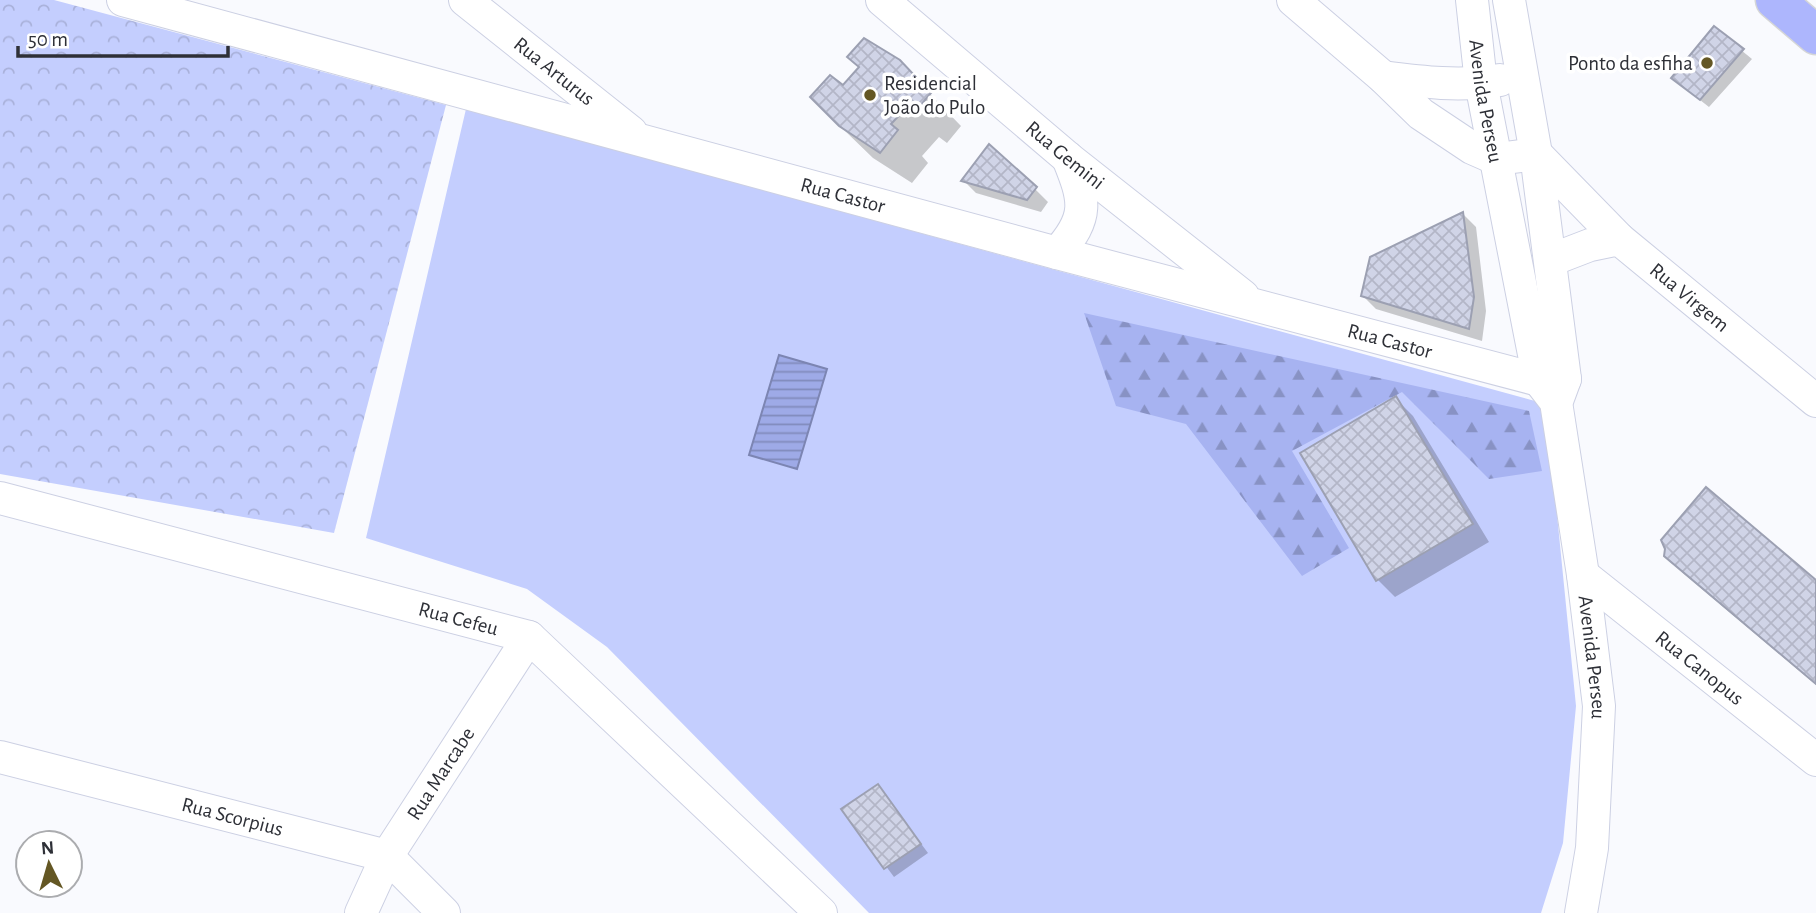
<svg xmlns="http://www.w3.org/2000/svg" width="1816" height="913" font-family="'Alegreya Sans',sans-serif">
  <defs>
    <pattern id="forest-firs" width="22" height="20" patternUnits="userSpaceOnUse" patternTransform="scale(1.75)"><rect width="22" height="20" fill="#a7b3f1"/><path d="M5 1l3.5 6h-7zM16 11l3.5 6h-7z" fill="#8892c4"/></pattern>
    <pattern id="park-crowns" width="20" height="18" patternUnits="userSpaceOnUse" patternTransform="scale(1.75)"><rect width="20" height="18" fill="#c4cefe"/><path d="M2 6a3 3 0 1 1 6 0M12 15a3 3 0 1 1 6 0" fill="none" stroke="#a9b1da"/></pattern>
    <pattern id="water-rules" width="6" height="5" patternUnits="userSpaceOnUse" patternTransform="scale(1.75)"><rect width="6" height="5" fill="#9eaae7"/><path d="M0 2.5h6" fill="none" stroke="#818bbc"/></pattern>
    <pattern id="building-cross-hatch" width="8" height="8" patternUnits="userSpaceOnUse" patternTransform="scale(1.75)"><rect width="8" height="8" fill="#d0d4e7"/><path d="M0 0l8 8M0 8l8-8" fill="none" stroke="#b3b6c7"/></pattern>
  </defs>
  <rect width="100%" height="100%" fill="#f9fafe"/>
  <path fill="#c4cefe" d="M466,109l1080,295 30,302 -13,137 -22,70h-672l-262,-266 -80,-58 -161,-51z"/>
  <path fill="url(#forest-firs)" d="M1084,313l445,98 13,60 -53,8 -87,-87 -110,59 57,97 -47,28 -116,-152 -70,-18z"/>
  <path fill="url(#park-crowns)" d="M0,0h54l392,105 -112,428 -334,-59z"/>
  <path fill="url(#water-rules)" stroke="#7c85b2" stroke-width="2" d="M779,355l48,14 -30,100 -48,-14z"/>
  <path fill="#0003" d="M1714,28l38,31 -43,48 -27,-21z
    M899,62l62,64 -14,17 -8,-6 -17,19 6,7 -16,20 -39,-25 -30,-29v-42z
    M963,180l72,9 13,13 -7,10 -65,-19z
    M1463,214l13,13 10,84 -4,30 -106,-32 -13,-13z
    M1396,399l17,17 76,126 -94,55 -17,-17z
    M1666,556l150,26v103l-133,-112z
    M878,786l50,67 -34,24 -50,-67z"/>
  <path fill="url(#building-cross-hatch)" stroke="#9ca0b2" stroke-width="2" d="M1714,26l30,23 -44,51 -29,-22z
    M864,38l36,22 31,33 -17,20 -7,-6 -16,17 7,6 -18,23 -41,-27 -29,-29 20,-22 13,10 16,-18 -12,-10z
    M989,144l48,43 -10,13 -66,-19z
    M1463,212l11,85 -5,32 -108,-33 9,-39z
    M1396,396l77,128 -97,57 -76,-128z
    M1706,487l110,93v104l-152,-128 1,-7 -4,-9z
    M878,784l43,60 -37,25 -43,-60z"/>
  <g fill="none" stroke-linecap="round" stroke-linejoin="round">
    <g stroke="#ccd0e3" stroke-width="34">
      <g id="minor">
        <path id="s1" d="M123,0l934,253 482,127 26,-1"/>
        <path id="s2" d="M465,0l166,132"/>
        <path id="s3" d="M882,0l186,158 175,138"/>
        <path d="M1293,0l90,77 38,37 51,34 25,11 39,-5 83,85"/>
        <path id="s4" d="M1472,0l9,83 58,297 17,22 27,173 16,131 -7,142 -11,65"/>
        <path d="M1509,0l27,154 29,225 -7,19"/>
        <path d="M1383,77c39,5 78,10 117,3"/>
        <path d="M1057,253c33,-36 28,-53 11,-95"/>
        <path id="s5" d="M1551,260l39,-15 29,-6 197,162"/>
        <path id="s6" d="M0,498l529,139 292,276"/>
        <path id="s7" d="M1583,575l233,185"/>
        <path id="s8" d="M0,757l387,99 57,57"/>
        <path id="s9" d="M361,913l26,-57 142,-219"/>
      </g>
    </g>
    <g stroke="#d5d6d7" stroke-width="41">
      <path id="major" d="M1775,0l41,35"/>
    </g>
    <use href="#minor" stroke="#fff" stroke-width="32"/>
    <use href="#major" stroke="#adb6fd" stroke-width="38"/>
  </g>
  <g fill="#645724" stroke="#fff" stroke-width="2.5">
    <circle cx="1707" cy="63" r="7"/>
    <circle cx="870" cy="95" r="7"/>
  </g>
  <g text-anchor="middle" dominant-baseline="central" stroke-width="7" stroke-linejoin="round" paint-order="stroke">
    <g font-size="21" fill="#2e3037" stroke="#fff" text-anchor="end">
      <text x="1693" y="63">Ponto da esfiha</text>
      <text x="884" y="83" text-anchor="start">Residencial<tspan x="884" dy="24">João do Pulo</tspan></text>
    </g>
    <g font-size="21" fill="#2e3037" stroke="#fff">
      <text stroke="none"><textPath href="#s2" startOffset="114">Rua Arturus</textPath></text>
      <text stroke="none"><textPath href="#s4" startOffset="102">Avenida Perseu</textPath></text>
      <text stroke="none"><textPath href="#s3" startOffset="240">Rua Gemini</textPath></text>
      <text stroke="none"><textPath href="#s1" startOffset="746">Rua Castor</textPath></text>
      <text stroke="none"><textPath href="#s5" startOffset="163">Rua Virgem</textPath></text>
      <text stroke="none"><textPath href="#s1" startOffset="1312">Rua Castor</textPath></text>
      <text stroke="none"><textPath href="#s6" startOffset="474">Rua Cefeu</textPath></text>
      <text stroke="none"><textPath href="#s4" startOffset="672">Avenida Perseu</textPath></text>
      <text stroke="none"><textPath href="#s7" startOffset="149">Rua Canopus</textPath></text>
      <text stroke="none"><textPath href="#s9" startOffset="161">Rua Marcabe</textPath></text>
      <text stroke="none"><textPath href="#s8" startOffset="240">Rua Scorpius</textPath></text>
    </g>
  </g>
  <g transform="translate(49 864) rotate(355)"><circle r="33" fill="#ffffff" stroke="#abacaf" stroke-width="2"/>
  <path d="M0-5L12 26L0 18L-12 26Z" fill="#645724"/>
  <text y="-10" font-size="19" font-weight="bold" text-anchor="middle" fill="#2e3037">N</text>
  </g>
  <path d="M18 46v10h210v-10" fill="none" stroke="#2e3037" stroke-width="3.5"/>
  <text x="28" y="46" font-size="21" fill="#2e3037" stroke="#ffffff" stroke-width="5" paint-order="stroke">50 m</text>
</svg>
